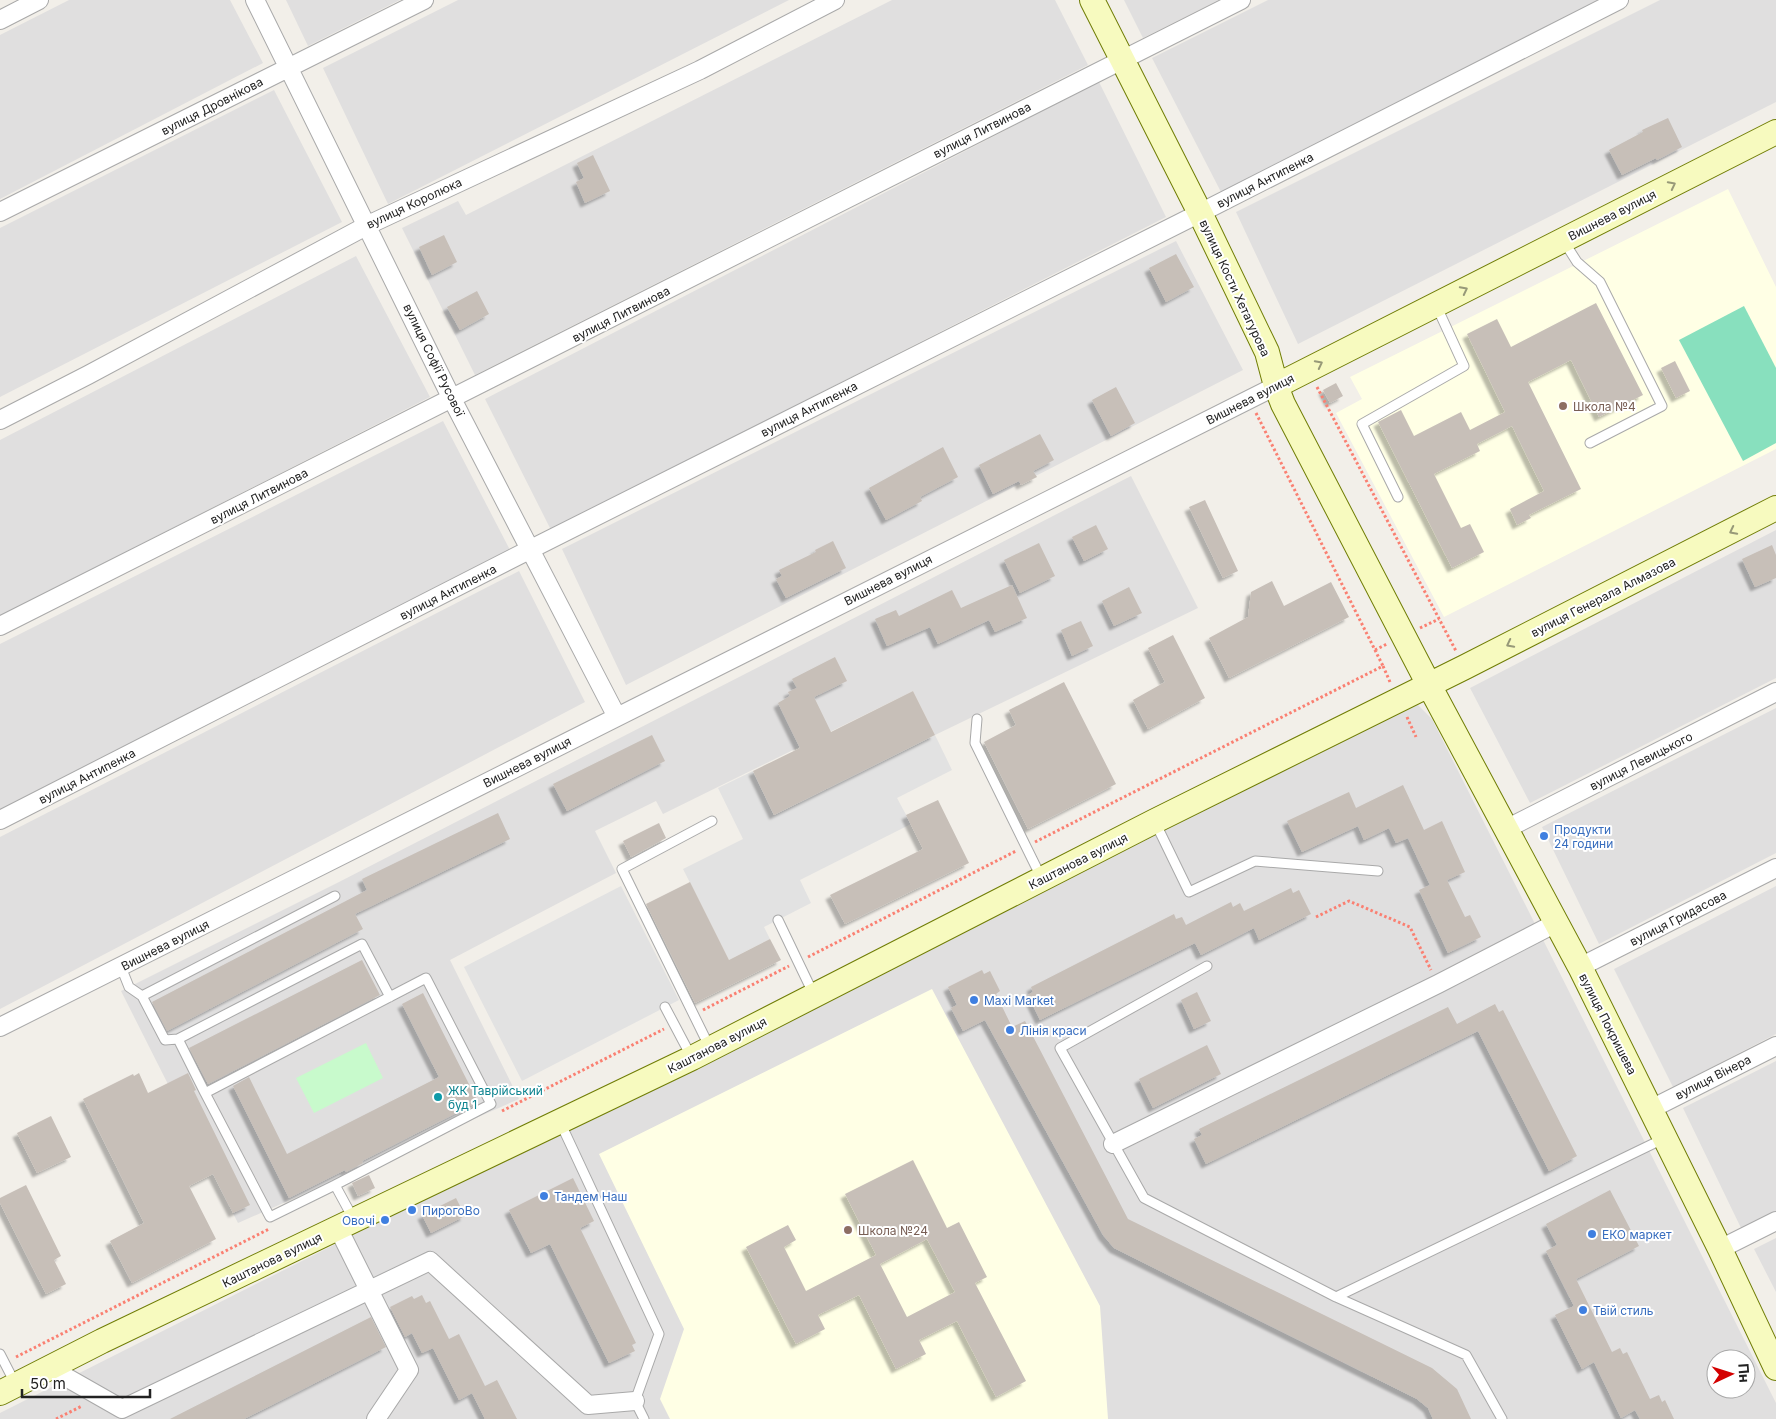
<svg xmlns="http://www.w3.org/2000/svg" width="1776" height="1419" font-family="Inter,sans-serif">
  <defs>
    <filter id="shadow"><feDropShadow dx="-4.5" dy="4.5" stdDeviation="1" flood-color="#0004"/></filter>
  </defs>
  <rect width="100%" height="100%" fill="#f2efe9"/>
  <path fill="#e0dfdf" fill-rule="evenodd" d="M69,0h161l33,63 -263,136v-164z
    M286,0h114l-92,46z
    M458,0h331l-401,204 -65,-136z
    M892,0h163l33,65 -613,310 -73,-147 56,-27 8,14z
    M1124,0h95l-76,38z
    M1268,0h334l-381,192 -69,-134z
    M1660,0h116v102l-478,242 -62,-132z
    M1099,82l67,135 -615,313 -66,-131z
    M274,90l68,132 -342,175v-169z
    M1176,241l67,129 -617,315 -64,-136z
    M356,256l74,141 -430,219v-176z
    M443,421l67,129 -510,262v-168z
    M1131,476l67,132 -263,127 -22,-44 -250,123 -7,-13 -61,30 21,42 -166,87 69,139 -281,124 -117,-232 218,-109z
    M1776,530v148l-246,125 -60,-115z
    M519,571l66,131 -585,307v-172z
    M1406,705h12l14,14 344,684v16h-1776v-6zM1716,1359h30v30h-30z
    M1776,708v145l-177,91 -57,-117z
    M1776,886v148l-103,53 -59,-118z
    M1776,1061v150l-35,17 -58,-120z
    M1776,1238v54l-22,-43z"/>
  <path fill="#ffffe5" d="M1728,189l48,98v162l-332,168 -108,-204 26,-14 -12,-22z
    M932,989l168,317 8,113h-438l-10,-20 24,-70 -85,-175z"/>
  <path fill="#c8facc" d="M366,1043l17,35 -69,35 -18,-35z"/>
  <path fill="#88e0be" d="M1744,306l32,62v75l-33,18 -64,-121z"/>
  <path fill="#e2e2e2" d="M935,735l17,35 -55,28 14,26 -111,56 11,23 -47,24 6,12 -41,21 -46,-91 60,-30 -25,-51 35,-17 21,44z
    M621,886l58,114 -157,81 -58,-114z"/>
  <path fill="#c7bfb8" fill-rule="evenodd" filter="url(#shadow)" d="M1668,118l14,29 -25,13 -1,-2 -34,17 -13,-25 34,-18 -1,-2z
    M593,155l17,36 -25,12 -9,-21 8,-4 -7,-15z
    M444,235l13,27 -25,13 -13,-28z
    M1176,254l18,33 -28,15 -17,-34z
    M477,291l12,23 -29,16 -13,-23z
    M1596,303l47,92 -44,22 -28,-57 -43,22 53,107 -52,26 2,3 -14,7 -7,-16 34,-18 -32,-65 -35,18 3,7 -46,23 27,54 9,-4 14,28 -32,16 -74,-146 23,-12 13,26 47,-24 9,18 35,-18 -38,-78 30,-15 14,28z
    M1675,361l15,30 -14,7 -15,-30z
    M1336,383l7,13 -13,7 -7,-13z
    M1116,387l19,36 -24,13 -19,-36z
    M1040,434l14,26 -21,11 4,6 -16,8 -2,-4 -26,13 -14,-29z
    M943,447l15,30 -38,20 2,4 -36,19 -17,-32z
    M1205,500l33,71 -15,7 -34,-71z
    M1096,525l12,24 -24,12 -12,-24z
    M833,541l13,27 -60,30 -10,-19 6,-3 -3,-6 37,-18 -1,-2z
    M1039,543l16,33 -35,17 -16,-33z
    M1772,545l4,10v23l-21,9 -13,-28z
    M1272,581l12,25 47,-24 18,35 -120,61 -20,-40 39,-21 3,-25z
    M1012,585l15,33 -32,14 -6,-12 -51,24 -8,-17 -43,19 -12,-27 21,-9 3,6 53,-26 9,18z
    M1129,587l13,26 -28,13 -12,-25z
    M1081,621l12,25 -21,10 -11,-26z
    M1173,635l32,63 -57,31 -15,-29 32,-18 -17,-34z
    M835,657l12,24 -33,16 17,35 82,-41 22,44 -161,80 -21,-44 47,-23 -22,-45 12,-7 -2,-4 9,-4 -5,-9z
    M1064,682l52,102 -88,45 -44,-87 32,-17 -7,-15z
    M652,735l13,26 -98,50 -14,-27z
    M1403,785l21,45 18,-9 23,51 -18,8 18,37 5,-2 11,22 -33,16 -29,-63 11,-5 -22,-47 -12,5 -7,-15 -25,12 -6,-14 -56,26 -15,-31 62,-29 7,16z
    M938,800l31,63 -124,61 -15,-29 93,-46 -17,-34z
    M498,813l12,26 -155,75 8,15 -196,102 -15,-29 215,-112 -5,-11z
    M659,823l7,15 -35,19 -8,-16z
    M690,882l39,78 41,-21 11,21 -86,43 -49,-99z
    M1291,888l2,5 6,-3 12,24 -52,26 -5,-12 -53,27 -6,-12 -155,77 -12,-25 5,-3 -2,-5 143,-73 2,5 6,-2 4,8 45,-23 2,5 7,-4 4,8z
    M362,960l18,35 -172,89 -19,-36z
    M982,970l2,4 6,-3 10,20 -4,3 16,33 13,-6 103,198 304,149 25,21 14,30h-38l-5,-11 -11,-9 -303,-151 -11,-13 -118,-215 -22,11 -12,-23 6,-3 -9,-18z
    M1197,992l14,29 -17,8 -13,-29z
    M423,993l55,109 -116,59 1,2 -17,9 -1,-2 -56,28 -56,-112 16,-9 38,77 152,-77 -37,-73z
    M1495,1004l4,8 4,-2 74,146 -28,15 -71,-140 -272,133 -12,-25 8,-4 -3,-6 249,-122 9,17z
    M1207,1045l14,29 -68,34 -14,-29z
    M139,1073l9,20 40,-20 8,17 -2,1 56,114 -17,8 -20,-39 -24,12 27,53 -84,44 -22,-42 34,-18 -61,-124 50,-25 1,2z
    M51,1116l20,41 -34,16 -20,-40z
    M913,1160l34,68 12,-6 28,55 -12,6 51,98 -30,16 -39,-76 -38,19 7,14 -30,15 -37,-74 -41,20 7,14 -29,15 -50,-97 42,-22 8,15 -12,7 22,44 70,-36 -31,-61zM927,1239l28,53 -48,25 -27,-53z
    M369,1175l6,13 -17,8 -6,-13z
    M573,1178l21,43 -14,7 56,115 -4,2 3,6 -26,12 -59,-119 -19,9 -22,-43z
    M26,1185l35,71 -7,4 12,24 -20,10 -46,-91v-5z
    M1610,1190l29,56 -63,33 36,73 8,-4 3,6 4,-2 23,47 9,-4 3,7 3,-2 9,19h-34l-5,-9 -14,8 -27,-56 -12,7 -27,-54 19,-9 -28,-55 11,-6 -11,-21z
    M456,1198l9,18 -34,17 -9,-18z
    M422,1295l4,8 4,-2 19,38 10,-5 26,52 12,-6 20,39h-32l-13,-26 -13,7 -26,-52 -11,5 -10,-20 -7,4 -15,-30 22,-11 2,3z
    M371,1317l15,30 -142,72h-74z"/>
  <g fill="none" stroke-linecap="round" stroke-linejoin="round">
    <g stroke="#a9a9a9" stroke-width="11">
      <path id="lane" d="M1563,240l14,22 23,20 62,124 -72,37
        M1398,497l-36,-73 102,-58 -28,-61
        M977,719l-2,24 67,136
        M1155,822l34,70 66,-31 123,10
        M778,920l36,75
        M1207,966l-147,82 84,150 192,99 130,58 36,64
        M121,967l8,20 13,9
        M665,1007l27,51
        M178,1039l-13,1 -23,-44 193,-100
        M710,1048l-88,-179 90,-48
        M205,1093l-27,-54 184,-95 28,53
        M560,1122l99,212 -24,67 9,18
        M335,1185l-65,32 -65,-124 221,-115 65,126 -156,81 19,35
        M1336,1297l329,-159
        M0,1354l16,31"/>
    </g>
    <g stroke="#a9a9a9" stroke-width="20">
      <path id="street" d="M255,0l197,399 165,318
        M0,20l39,-20
        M0,212l424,-212
        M0,420l88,-45 280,-150 332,-155 135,-70
        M0,626l1241,-626
        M0,820l529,-270 671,-337 419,-213
        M1506,829l270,-137
        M1580,967l196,-99
        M0,1027l1276,-641
        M1651,1109l125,-63
        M1113,1144l325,-160 118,-61
        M338,1228l71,142 -33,49
        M1720,1249l56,-28
        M50,1368l72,41 308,-148 158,144 47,-4"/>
    </g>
    <g stroke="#707d05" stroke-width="26">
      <path id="secondary" d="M1092,0l108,213 67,139 9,34 7,18 146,281 151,282 140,282 56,119
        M1276,386l500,-254
        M0,1393l102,-52 590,-283 463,-237 310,-154 311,-159"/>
    </g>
    <path stroke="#fa8072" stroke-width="3" stroke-dasharray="2.5 2.5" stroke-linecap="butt" d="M1317,387l139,264
      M1256,413l127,253
      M1420,628l19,-9
      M1375,650l12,-6
      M1407,717l9,20
      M1035,842l348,-176 7,16
      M1316,917l33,-16 61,26 21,43
      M808,957l208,-106
      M703,1010l86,-44
      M502,1111l162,-82
      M16,1357l253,-128
      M56,1419l26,-13"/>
    <use href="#lane" stroke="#fff" stroke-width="9"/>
    <use href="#street" stroke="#fff" stroke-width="18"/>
    <use href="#secondary" stroke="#f7fabf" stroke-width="24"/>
  </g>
  <defs><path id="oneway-chevron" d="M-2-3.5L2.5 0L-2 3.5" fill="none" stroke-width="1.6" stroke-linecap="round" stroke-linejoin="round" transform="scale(1.25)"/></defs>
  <g stroke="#979978">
    <use href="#oneway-chevron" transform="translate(1672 185) rotate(-27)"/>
    <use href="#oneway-chevron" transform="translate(1464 290) rotate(-27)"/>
    <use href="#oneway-chevron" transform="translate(1319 364) rotate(-27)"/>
    <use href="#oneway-chevron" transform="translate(1733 531) rotate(153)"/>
    <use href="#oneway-chevron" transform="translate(1510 644) rotate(153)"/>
  </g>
  <g fill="#8d6e63" stroke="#fff" stroke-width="2">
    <circle cx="1563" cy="406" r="5"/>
    <circle cx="848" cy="1230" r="5"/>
  </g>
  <g fill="#3f7fe0" stroke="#fff" stroke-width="2">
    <circle cx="1544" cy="836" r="5"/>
    <circle cx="974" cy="1000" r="5"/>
    <circle cx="1010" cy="1030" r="5"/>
    <circle cx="544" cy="1196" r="5"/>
    <circle cx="412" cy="1210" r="5"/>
    <circle cx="385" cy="1220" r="5"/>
    <circle cx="1592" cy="1234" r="5"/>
    <circle cx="1583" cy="1310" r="5"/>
  </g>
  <circle fill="#0f9aa8" stroke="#fff" stroke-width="2" cx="438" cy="1097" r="5"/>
  <g text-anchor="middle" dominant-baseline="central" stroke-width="4" stroke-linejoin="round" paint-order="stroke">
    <g font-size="12" fill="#222" stroke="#fff">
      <text transform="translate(212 106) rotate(-27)">вулиця Дровнікова</text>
      <text transform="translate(982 130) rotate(-27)">вулиця Литвинова</text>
      <text transform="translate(1265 180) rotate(-27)">вулиця Антипенка</text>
      <text transform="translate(414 203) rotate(-25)">вулиця Королюка</text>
      <text transform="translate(1612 215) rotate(-27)">Вишнева вулиця</text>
      <text transform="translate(1235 288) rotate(65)">вулиця Кости Хетагурова</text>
      <text transform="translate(621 314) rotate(-27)">вулиця Литвинова</text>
      <text transform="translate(434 360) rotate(64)">вулиця Софії Русової</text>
      <text transform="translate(1250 399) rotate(-27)">Вишнева вулиця</text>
      <text transform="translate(809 409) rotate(-27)">вулиця Антипенка</text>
      <text transform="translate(259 496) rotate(-27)">вулиця Литвинова</text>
      <text transform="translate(888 580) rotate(-27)">Вишнева вулиця</text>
      <text transform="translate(448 592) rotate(-27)">вулиця Антипенка</text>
      <text transform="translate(1603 597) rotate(-27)">вулиця Генерала Алмазова</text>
      <text transform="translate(1641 761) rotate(-27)">вулиця Левицького</text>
      <text transform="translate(527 762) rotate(-27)">Вишнева вулиця</text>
      <text transform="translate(87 776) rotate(-27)">вулиця Антипенка</text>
      <text transform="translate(1078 861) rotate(-27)">Каштанова вулиця</text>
      <text transform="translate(1678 918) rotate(-27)">вулиця Гридасова</text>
      <text transform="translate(165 945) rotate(-27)">Вишнева вулиця</text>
      <text transform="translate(1608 1024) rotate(63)">вулиця Покришева</text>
      <text transform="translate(717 1045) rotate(-27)">Каштанова вулиця</text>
      <text transform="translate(1713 1077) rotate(-27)">вулиця Вінера</text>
      <text transform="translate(272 1260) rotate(-26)">Каштанова вулиця</text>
    </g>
    <g font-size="12" fill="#785e54" stroke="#fff" text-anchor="start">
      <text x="1573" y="406">Школа №4</text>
      <text x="858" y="1230">Школа №24</text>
    </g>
    <g font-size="12" fill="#366cbe" stroke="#fff" text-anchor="start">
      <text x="1554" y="829">Продукти<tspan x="1554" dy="14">24 години</tspan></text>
      <text x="984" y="1000">Maxi Market</text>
      <text x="1020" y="1030">Лінія краси</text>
      <text x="554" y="1196">Тандем Наш</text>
      <text x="422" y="1210">ПирогоВо</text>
      <text x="375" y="1220" text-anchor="end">Овочі</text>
      <text x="1602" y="1234">ЕКО маркет</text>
      <text x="1593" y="1310">Твій стиль</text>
    </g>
    <g font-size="12" fill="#0d838f" stroke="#fff" text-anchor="start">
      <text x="448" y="1090">ЖК Таврійський<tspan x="448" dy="14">буд 1</tspan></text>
    </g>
  </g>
  <g transform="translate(1731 1374) rotate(86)"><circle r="24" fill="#ffffff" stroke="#a7a7a7"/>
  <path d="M0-4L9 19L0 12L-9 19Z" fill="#d40000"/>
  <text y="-8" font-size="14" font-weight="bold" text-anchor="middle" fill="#222222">Пн</text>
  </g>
  <path d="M22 1389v8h128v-8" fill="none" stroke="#222222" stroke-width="2.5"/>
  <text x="30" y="1389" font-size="15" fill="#222222" stroke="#ffffff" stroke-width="4" paint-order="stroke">50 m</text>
</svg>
